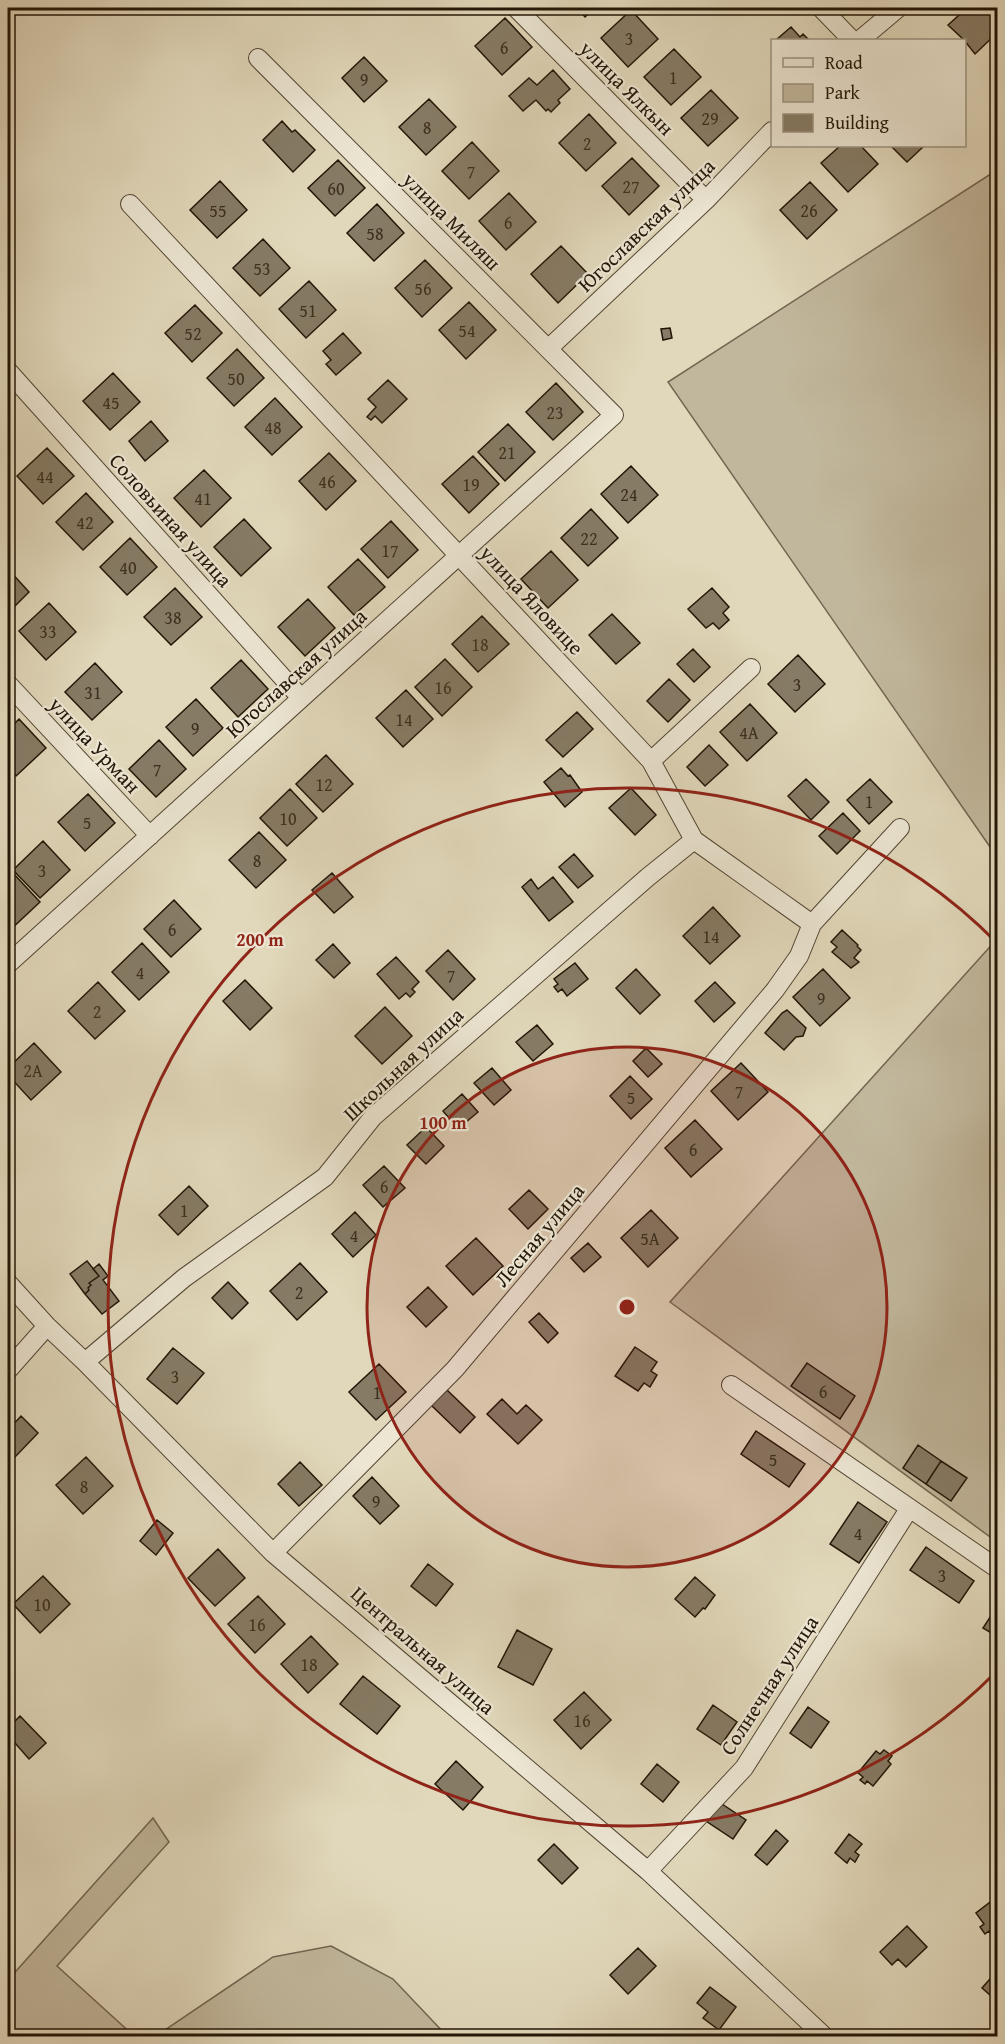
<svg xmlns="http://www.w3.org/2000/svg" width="1005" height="2044" font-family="'Gentium Book Plus',serif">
  <rect width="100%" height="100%" fill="#e1d8bb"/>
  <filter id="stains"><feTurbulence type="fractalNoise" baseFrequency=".00333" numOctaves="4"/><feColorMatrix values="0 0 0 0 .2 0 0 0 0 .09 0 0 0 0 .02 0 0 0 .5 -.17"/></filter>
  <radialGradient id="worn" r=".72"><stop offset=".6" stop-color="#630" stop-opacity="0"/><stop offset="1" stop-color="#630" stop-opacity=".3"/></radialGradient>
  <path fill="#c1b79c" stroke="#726652" stroke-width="1.5" d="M997,170v687l-329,-475z
    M997,939v603l-327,-240z
    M153,1818l16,24 -112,124 77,70h-126v-56z
    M331,1946l62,33 54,57h-291l117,-79z"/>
  <path fill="#867b65" stroke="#231607" stroke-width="1.5" d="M577,8h18l-10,9z
    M731,8h13l-7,6z
    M967,8h21l10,10v14l-23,22 -11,-14 -16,-15z
    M631,10l27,29 -30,28 -27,-29z
    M505,18l27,29 -30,28 -27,-29z
    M791,27l9,10 3,-3 6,6h-33z
    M674,49l27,28 -30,28 -27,-28z
    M364,57l23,24 -23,21 -22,-24z
    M553,70l17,19 -12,11 2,3 -9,9 -3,-3 -2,2 -10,-11 -13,11 -14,-15 20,-18 8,7z
    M711,90l27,28 -30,28 -27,-28z
    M429,99l27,28 -30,28 -27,-28z
    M589,114l27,29 -30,28 -27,-28z
    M282,121l10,11 3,-2 20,20 -22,22 -30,-32z
    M472,142l27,29 -30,28 -27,-28z
    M840,146h21l17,18 -30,28 -27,-29z
    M891,146h33l-17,16z
    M632,158l27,28 -30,29 -27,-29z
    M338,160l27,28 -30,28 -27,-28z
    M220,181l27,29 -30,28 -27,-28z
    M810,182l27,28 -30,29 -27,-29z
    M509,193l27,29 -30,28 -27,-29z
    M377,204l27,29 -30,28 -27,-28z
    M263,239l27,29 -30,28 -27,-28z
    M561,246l27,28 -30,29 -27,-29z
    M425,260l27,28 -30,29 -27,-29z
    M309,281l27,29 -30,28 -27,-29z
    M469,302l27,28 -30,29 -27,-29z
    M195,305l27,28 -30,29 -27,-29z
    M670,328l2,10 -9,2 -2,-11z
    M343,333l18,20 -25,22 -10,-11 5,-4 -8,-9z
    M237,349l27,29 -30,28 -27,-28z
    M113,373l27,29 -30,28 -27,-29z
    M388,380l19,19 -25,24 -7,-7 -4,4 -4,-3 9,-10 -8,-8z
    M556,383l27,29 -30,28 -27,-28z
    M275,398l27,29 -30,28 -27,-28z
    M151,421l17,20 -23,20 -16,-20z
    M508,424l27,28 -30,29 -27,-29z
    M47,448l27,28 -31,28 -26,-28z
    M329,453l27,28 -30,29 -27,-29z
    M473,456l26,28 -30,29 -27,-29z
    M631,466l27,29 -30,28 -27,-29z
    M204,470l27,28 -30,29 -27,-29z
    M86,493l27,29 -30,28 -27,-28z
    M591,509l27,29 -30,28 -27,-28z
    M244,519l27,29 -30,28 -27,-29z
    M391,521l27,29 -30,28 -27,-29z
    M130,538l27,29 -30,28 -27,-28z
    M551,551l27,29 -30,28 -27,-29z
    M358,559l27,28 -31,28 -26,-28z
    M8,569l21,23 -21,21z
    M175,588l27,29 -31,28 -27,-28z
    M712,588l17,19 -6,6 6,7 -10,9 -6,-6 -7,5 -18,-19z
    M308,599l27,29 -30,28 -27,-29z
    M49,603l27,29 -30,28 -27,-29z
    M612,614l28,29 -24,21 -27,-29z
    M482,616l27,28 -31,28 -26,-28z
    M693,649l17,18 -16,15 -17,-18z
    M798,655l27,29 -30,28 -27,-28z
    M445,659l27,28 -30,29 -27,-29z
    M241,660l27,29 -30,28 -27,-29z
    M95,663l27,29 -30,28 -27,-28z
    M669,679l21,21 -22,22 -21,-21z
    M406,690l27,29 -30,28 -27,-29z
    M196,699l27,29 -30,28 -27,-29z
    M750,704l27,29 -30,28 -27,-29z
    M577,712l16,17 -30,28 -17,-17z
    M19,719l27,29 -30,28 -8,-9v-37z
    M159,740l27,29 -30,28 -27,-28z
    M709,745l19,20 -23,21 -18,-19z
    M326,755l27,29 -30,28 -27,-28z
    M561,768l7,8 2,-1 12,17 -17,15 -21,-25z
    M806,779l23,23 -18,18 -23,-24z
    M870,779l22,23 -23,22 -22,-24z
    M631,788l25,27 -21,20 -26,-27z
    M290,789l27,29 -30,28 -27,-28z
    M88,794l27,29 -30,28 -27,-29z
    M843,813l17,18 -23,23 -18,-18z
    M259,832l27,28 -30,28 -27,-28z
    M43,841l27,29 -30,28 -27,-28z
    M574,854l19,22 -15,12 -19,-21z
    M13,873l27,29 -30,28 -2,-3v-48z
    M332,873l21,24 -19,16 -22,-23z
    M553,877l20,25 -24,19 -27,-34 9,-8 7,10z
    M174,900l27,29 -30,28 -27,-28z
    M713,907l27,29 -30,28 -27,-28z
    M842,930l16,15 -1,1 4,4 -7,8 5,4 -8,6 -19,-16 5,-5 -6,-5z
    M142,943l27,29 -30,28 -27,-28z
    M333,944l17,19 -16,15 -18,-18z
    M448,950l27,29 -22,21 -27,-29z
    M396,957l23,25 -7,7 3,3 -5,5 -4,-4 -7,6 -22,-25z
    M575,963l13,16 -21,17 -5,-7 -4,3 -4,-5 4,-3 -4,-5z
    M636,969l24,26 -20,19 -24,-26z
    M823,969l27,29 -30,28 -27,-29z
    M245,980l27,28 -22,22 -27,-29z
    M98,982l27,29 -30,28 -27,-28z
    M715,982l20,21 -21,19 -19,-21z
    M385,1007l27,29 -30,28 -27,-28z
    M787,1010l19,18 -3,8 -7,1 -12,13 -19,-17 17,-20z
    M537,1025l16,19 -20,17 -17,-19z
    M34,1043l27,29 -30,28 -23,-25v-7z
    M646,1048l16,16 -14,13 -15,-16z
    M741,1063l27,29 -30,28 -27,-29z
    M492,1068l19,22 -17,15 -20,-22z
    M630,1076l22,23 -21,20 -21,-23z
    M462,1094l16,18 -20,17 -15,-18z
    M695,1120l27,29 -31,28 -26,-29z
    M426,1127l18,19 -18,18 -19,-19z
    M384,1166l21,22 -22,19 -20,-22z
    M189,1186l19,20 -30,29 -19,-20z
    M529,1190l19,19 -20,20 -19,-20z
    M651,1210l27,28 -30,29 -27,-29z
    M355,1212l21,23 -23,22 -21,-23z
    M476,1238l27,28 -30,29 -27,-29z
    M588,1243l13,14 -17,15 -13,-14z
    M87,1261l12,15 -10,7 2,2 -3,3 1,2 -4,4 -15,-20z
    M300,1263l27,29 -30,28 -27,-29z
    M99,1264l9,12 -5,4 16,21 -17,13 -17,-20 4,-4 -1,-2 3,-3 -2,-2 10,-7 -6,-7z
    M228,1282l20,21 -16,16 -20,-21z
    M428,1287l19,20 -21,20 -19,-20z
    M539,1313l19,20 -10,10 -19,-21z
    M635,1347l22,15 -6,9 6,4 -7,12 -6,-4 -6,8 -23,-15z
    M173,1348l31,25 -27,31 -30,-25z
    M807,1363l48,33 -15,23 -49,-33z
    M379,1364l27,28 -30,28 -27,-28z
    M447,1390l28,27 -15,16 -29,-28z
    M502,1399l15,15 9,-9 16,15 -24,24 -31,-30z
    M21,1416l17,17 -23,24 -7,-7v-20z
    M756,1431l49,33 -16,23 -48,-33z
    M918,1445l23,16 -15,23 -23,-16z
    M86,1457l27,29 -30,28 -27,-29z
    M941,1461l26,17 -16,23 -25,-17z
    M300,1462l22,23 -23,21 -21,-22z
    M372,1477l27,29 -19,18 -27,-28z
    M858,1502l29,20 -28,41 -29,-19z
    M157,1520l16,13 -17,22 -16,-14z
    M926,1547l48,34 -15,22 -49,-33z
    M218,1549l27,29 -30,28 -27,-28z
    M428,1564l25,20 -17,22 -25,-20z
    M43,1576l27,28 -30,29 -27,-29z
    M695,1577l20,18 -10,14 -2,-1 -8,9 -20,-18z
    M258,1596l27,28 -30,29 -27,-29z
    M998,1605v32l-15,-9z
    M517,1630l35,19 -19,36 -35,-18z
    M311,1636l27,28 -30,29 -27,-29z
    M363,1676l37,30 -23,28 -37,-30z
    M584,1692l27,28 -30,29 -27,-29z
    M713,1705l24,17 -16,23 -24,-16z
    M808,1707l21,15 -18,26 -21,-15z
    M20,1716l26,27 -17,16 -21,-24v-7z
    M884,1750l8,6 -4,5 3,3 -18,22 -6,-5 -2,3 -5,-4 3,-3 -5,-4 18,-22 4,3z
    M456,1761l27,26 -20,23 -28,-26z
    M657,1764l22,18 -16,20 -22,-18z
    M719,1802l27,18 -13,19 -27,-18z
    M776,1830l12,11 -21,24 -12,-10z
    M849,1834l13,10 -7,8 4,3 -4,7 -5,-4 -3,5 -12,-10z
    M554,1844l24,24 -16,16 -24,-24z
    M998,1896v46h-1l-8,-11 -4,3 -5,-7 4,-3 -8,-11z
    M907,1926l20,21 -21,20 -8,-8 -6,6 -12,-13z
    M638,1948l18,18 -28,28 -18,-19z
    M998,1970v32l-16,-14z
    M710,1987l26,20 -17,23 -16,-12 5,-6 -11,-9z"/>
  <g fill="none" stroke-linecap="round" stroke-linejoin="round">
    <g stroke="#524634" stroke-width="20">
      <path id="minor" d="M516,8l190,192
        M821,8l31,32
        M860,40l38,-32
        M130,204l521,557 43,79 118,84
        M548,349l158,-149 66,-69
        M8,371l293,327
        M8,684l142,152
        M651,761l100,-93
        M8,964l606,-549 -356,-357
        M8,1283l39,43 38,36 188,191 375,318 176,165
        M85,1362l99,-84 141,-101 48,-60 275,-240 46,-37
        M8,1370l39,-44
        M731,1385l267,184
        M273,1553l182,-184 320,-379 24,-34 13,-32 88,-96
        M648,1871l96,-103 165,-259"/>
    </g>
    <use href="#minor" stroke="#ece6d3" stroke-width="18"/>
  </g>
  <circle cx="627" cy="1307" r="260" fill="#8f2418" fill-opacity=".12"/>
  <g fill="none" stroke="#8f2418" stroke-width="3">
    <circle cx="627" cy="1307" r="260"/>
    <path d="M997 1671A519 519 0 1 1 997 943"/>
  </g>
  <g text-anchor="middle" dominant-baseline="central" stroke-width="4.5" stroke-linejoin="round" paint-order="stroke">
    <g font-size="18" fill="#3c2f1e">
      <text x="629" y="38">3</text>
      <text x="504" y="47">6</text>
      <text x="673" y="77">1</text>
      <text x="364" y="79">9</text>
      <text x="710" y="118">29</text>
      <text x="427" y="127">8</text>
      <text x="587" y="143">2</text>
      <text x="471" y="171">7</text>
      <text x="631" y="186">27</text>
      <text x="336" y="188">60</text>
      <text x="218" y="210">55</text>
      <text x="809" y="210">26</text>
      <text x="508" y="222">6</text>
      <text x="375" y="233">58</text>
      <text x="262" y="268">53</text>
      <text x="423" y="288">56</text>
      <text x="308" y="310">51</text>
      <text x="467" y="330">54</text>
      <text x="193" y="333">52</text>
      <text x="236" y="378">50</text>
      <text x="111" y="402">45</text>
      <text x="555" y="412">23</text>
      <text x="273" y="427">48</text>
      <text x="507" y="452">21</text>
      <text x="45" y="476">44</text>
      <text x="327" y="481">46</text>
      <text x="471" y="484">19</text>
      <text x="629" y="494">24</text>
      <text x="203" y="498">41</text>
      <text x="85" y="522">42</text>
      <text x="589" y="538">22</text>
      <text x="390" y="550">17</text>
      <text x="128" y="567">40</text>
      <text x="173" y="617">38</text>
      <text x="48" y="631">33</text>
      <text x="480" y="644">18</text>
      <text x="797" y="684">3</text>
      <text x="443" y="687">16</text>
      <text x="93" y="692">31</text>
      <text x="404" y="719">14</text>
      <text x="195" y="728">9</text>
      <text x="749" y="732">4А</text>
      <text x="157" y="769">7</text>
      <text x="324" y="784">12</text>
      <text x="869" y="801">1</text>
      <text x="288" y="818">10</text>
      <text x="87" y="822">5</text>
      <text x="257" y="860">8</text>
      <text x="42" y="870">3</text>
      <text x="172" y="929">6</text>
      <text x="711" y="936">14</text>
      <text x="140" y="972">4</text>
      <text x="451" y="975">7</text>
      <text x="821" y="998">9</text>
      <text x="97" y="1011">2</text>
      <text x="33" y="1070">2А</text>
      <text x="739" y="1091">7</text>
      <text x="631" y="1097">5</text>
      <text x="693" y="1149">6</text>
      <text x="384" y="1186">6</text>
      <text x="184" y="1210">1</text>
      <text x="354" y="1235">4</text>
      <text x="650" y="1238">5А</text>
      <text x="299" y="1292">2</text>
      <text x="175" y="1376">3</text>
      <text x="823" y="1391">6</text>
      <text x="377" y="1392">1</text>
      <text x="773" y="1459">5</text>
      <text x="84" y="1486">8</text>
      <text x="376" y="1501">9</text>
      <text x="858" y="1533">4</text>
      <text x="942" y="1575">3</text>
      <text x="42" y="1604">10</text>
      <text x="257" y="1624">16</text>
      <text x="309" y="1664">18</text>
      <text x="582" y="1720">16</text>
    </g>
    <g font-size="21" fill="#231607" stroke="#ece6d3">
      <text transform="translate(627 88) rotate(45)">улица Ялкын</text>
      <text transform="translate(452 221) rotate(45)">улица Миляш</text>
      <text transform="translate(646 225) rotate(-44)">Югославская улица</text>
      <text transform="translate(171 520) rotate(48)">Соловьиная улица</text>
      <text transform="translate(532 600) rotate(47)">улица Яловице</text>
      <text transform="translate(296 673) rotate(-42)">Югославская улица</text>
      <text transform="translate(95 745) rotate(47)">улица Урман</text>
      <text transform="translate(403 1064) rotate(-43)">Школьная улица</text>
      <text transform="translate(539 1235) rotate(-50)">Лесная улица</text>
      <text transform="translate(423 1650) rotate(41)">Центральная улица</text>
      <text transform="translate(769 1685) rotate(-57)">Солнечная улица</text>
    </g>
  </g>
  <circle cx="627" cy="1307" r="9" fill="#8f2418" stroke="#ece6d3" stroke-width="3"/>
  <g font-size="18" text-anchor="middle" font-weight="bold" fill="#8f2418" stroke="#ece6d3" stroke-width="4.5" stroke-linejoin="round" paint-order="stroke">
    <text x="260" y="946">200 m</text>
    <text x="443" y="1129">100 m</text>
  </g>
  <rect width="1005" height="2044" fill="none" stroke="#e1d8bb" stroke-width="30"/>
  <rect x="9" y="9" width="987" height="2026" fill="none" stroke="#231607" stroke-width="3"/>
  <rect x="15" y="15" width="975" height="2014" fill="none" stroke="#231607" stroke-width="1.5"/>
  <rect x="771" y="39" width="195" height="108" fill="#ece6d3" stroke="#9c9381" stroke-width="1.5"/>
  <rect x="783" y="58" width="30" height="9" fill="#ece6d3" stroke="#9c9381" stroke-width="1.5"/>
  <text x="825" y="69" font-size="18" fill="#231607">Road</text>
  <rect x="783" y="84" width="30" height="18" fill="#c1b79c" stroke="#9c9381" stroke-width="1.5"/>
  <text x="825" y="99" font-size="18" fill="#231607">Park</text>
  <rect x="783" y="114" width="30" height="18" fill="#867b65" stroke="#9c9381" stroke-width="1.5"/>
  <text x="825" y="129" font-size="18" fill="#231607">Building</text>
  <rect width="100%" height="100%" filter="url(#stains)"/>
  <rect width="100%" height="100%" fill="url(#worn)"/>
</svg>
